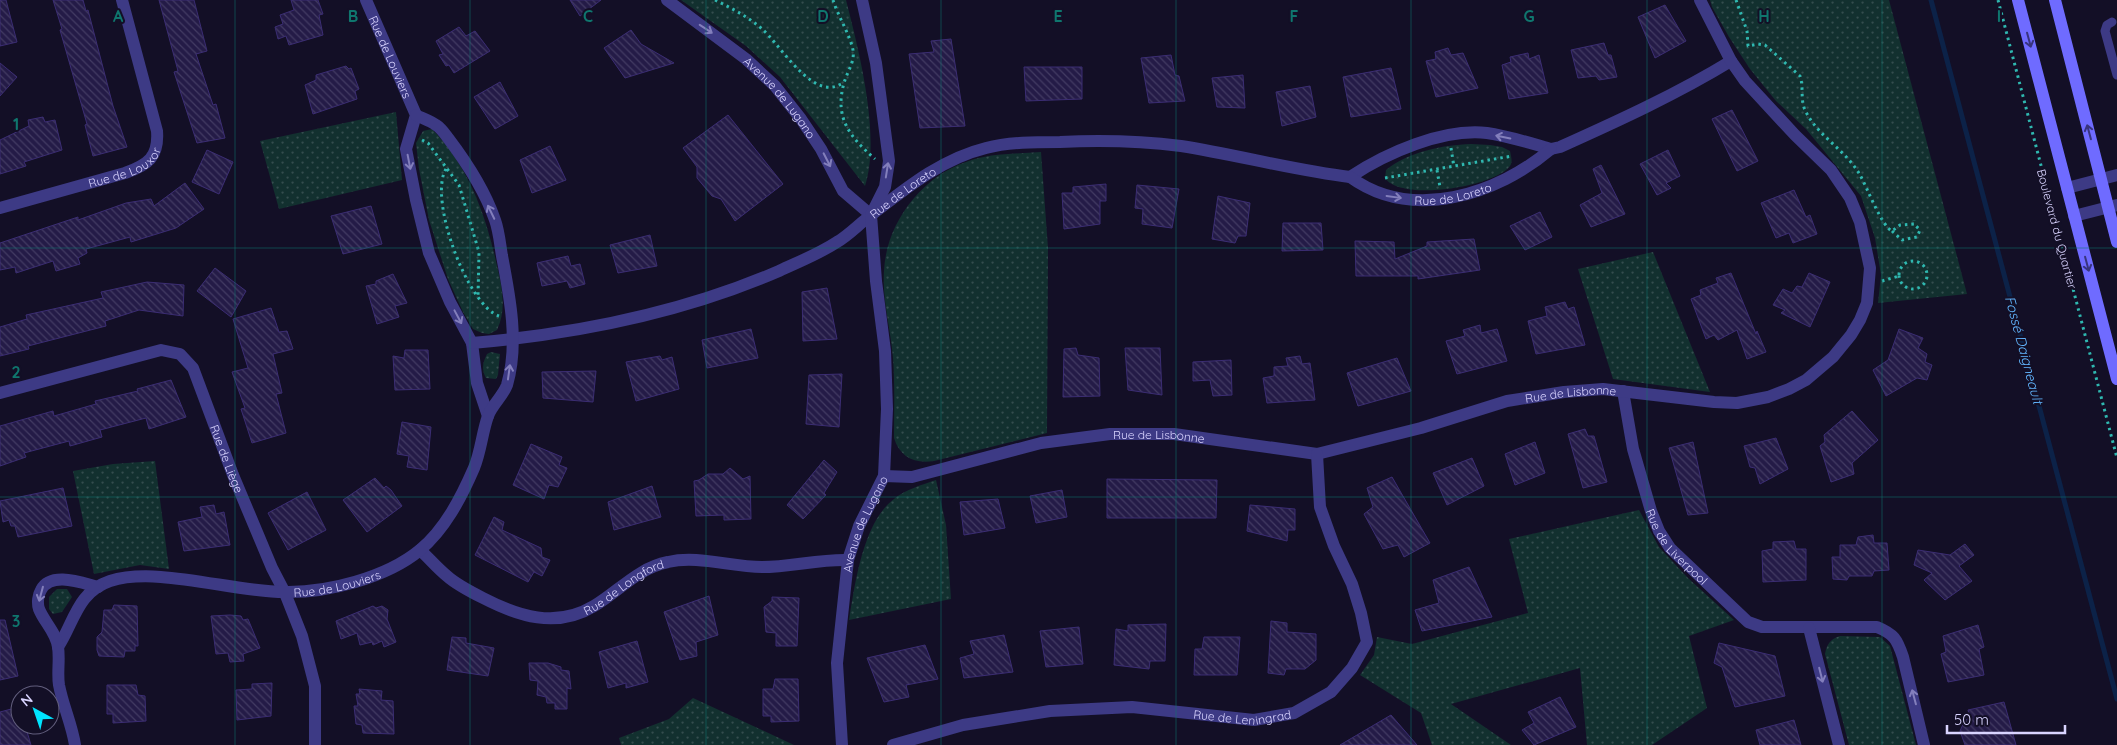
<svg xmlns="http://www.w3.org/2000/svg" width="2117" height="745" font-family="Quicksand,sans-serif">
  <defs>
    <pattern id="grass-dots" width="8" height="8" patternUnits="userSpaceOnUse" patternTransform="scale(1.25)"><rect width="8" height="8" fill="#12302f"/><path d="M2 2h.1M6 6h.1" fill="none" stroke="#344d4e" stroke-width="1.8" stroke-linecap="round"/></pattern>
    <pattern id="building-back-hatch" width="6" height="6" patternUnits="userSpaceOnUse" patternTransform="scale(1.25)"><rect width="6" height="6" fill="#241b47"/><path d="M-1 5l2 2M0 0l6 6M5-1l2 2" fill="none" stroke="#433b63"/></pattern>
  </defs>
  <rect width="100%" height="100%" fill="#130f26"/>
  <path fill="url(#grass-dots)" d="M681,0h165c13,51 35,136 19,186l-85,-109 -34,-31z
    M1710,0h179l78,294 -89,9 3,-28 -6,-37 -14,-42 -55,-67 -30,-28 -26,-32 -21,-32 -17,-30z
    M396,112l6,68 -123,29 -19,-68z
    M432,129c37,38 54,86 65,137 5,21 10,43 0,64l-8,4 -7,-1 -9,-4 -10,-17 -15,-33 -19,-59 -10,-51 -3,-26 7,-12z
    M1471,144l19,1 12,2 8,4c1,6 3,10 0,15 -16,21 -109,36 -125,12l1,-8c22,-18 56,-25 85,-26z
    M1041,152l7,96 -1,185 -113,28c-20,3 -34,-4 -40,-23 0,-26 1,-53 -1,-80 -2,-28 -11,-58 -9,-87 2,-47 37,-94 82,-109 24,-9 50,-8 75,-10z
    M1653,252l57,140 -97,-13 -35,-110z
    M491,352l9,2 -2,21 -2,4 -10,-1c-5,-9 -3,-16 1,-24z
    M155,461l14,108 -29,-4 -46,9 -21,-103 40,-7z
    M936,480l10,45 5,74 -102,21c6,-36 14,-98 45,-121 12,-10 28,-14 42,-19z
    M1639,510l20,37 29,31 46,42 -45,16 18,72 -55,37h-65l-7,-77 -129,36 60,41h-79l-11,-32 -61,-38 14,-20 3,-18 35,7 116,-31 -19,-74z
    M57,589h10l5,8 -10,15 -9,2 -4,-5v-12z
    M1840,636l40,1 10,9 26,99h-67l-24,-91c2,-10 5,-15 15,-18z
    M693,698l101,47h-173l-2,-7 50,-19z"/>
  <g fill="none" stroke-linecap="round" stroke-linejoin="round">
    <path stroke="#0c2248" stroke-width="5" d="M1931,0l186,699"/>
  </g>
  <path fill="url(#building-back-hatch)" stroke="#3b2d73" d="M0,0h6l11,42 -17,4z
    M53,0h30l3,11 2,-1 25,96 14,41 -34,9 -8,-31 2,-1 -27,-94 2,-1z
    M159,0h35l13,51 -11,3 17,51 3,-1 9,34 -28,5 -23,-71 4,-1z
    M291,0h27l5,14 -4,1 4,20 -34,10 -3,-9 -8,3 -3,-12 8,-3 -3,-9 14,-5z
    M570,0h31l-21,16z
    M1665,5l21,36 -31,17 -17,-41z
    M459,27l7,9 9,-5 15,20 -36,22 -5,-8 -3,1 -7,-11 4,-1 -7,-13z
    M631,30l10,14 33,19 -49,15 -21,-30z
    M951,39l14,87 -45,2 -11,-74 25,-2 -3,-11z
    M1604,43l4,12h3l6,22 -18,3 -3,-4 -18,2 -7,-28z
    M1448,48l3,7 12,-2 15,35 -42,9 -10,-36 10,-2 -1,-7z
    M1528,53l1,6 10,-4 9,38 -39,6 -7,-34 9,-3 -1,-5z
    M1171,55l4,20 4,1 6,25 -36,2 -8,-45z
    M0,63l17,14 -17,19z
    M346,66l3,3 2,-1 8,21 -4,2 2,8 -44,15 -8,-29 11,-5v-5z
    M1024,67h58v32l-56,2z
    M1391,68l10,41 -50,8 -8,-40z
    M1243,75l2,33 -28,-1 -5,-29z
    M500,82l18,34 -23,13 -21,-32z
    M1310,86l6,31 -34,9 -6,-34z
    M1732,110l26,51 -21,10 -25,-52z
    M728,115l55,69 -48,37 -14,-22 -9,-3 -15,-18v-11l-14,-19z
    M43,117l2,5 10,-2 7,30 -38,12 2,4 -26,8v-34l29,-14 -1,-6z
    M550,146l16,34 -34,13 -12,-33z
    M207,150l26,12 -14,32 -27,-12z
    M1668,150l12,26 -14,7 5,5 -14,7 -17,-31z
    M1601,165l24,49 -34,13 -11,-22 22,-12 -9,-24z
    M185,183l19,26 -28,19 -45,14 -1,-5 -44,12 1,4 -9,5 2,6 -24,7 -3,-10 -37,12 -1,-6 -15,3v-27l78,-26v3l48,-17 25,-4 3,7z
    M1106,184v17h-6v23l-36,5 -2,-36h11v-6z
    M1137,185l42,4 -7,39 -30,-4 1,-15 -8,-1z
    M1794,190l12,27 4,-2 7,19 -24,9 -4,-10 -13,5 -15,-35z
    M1218,196l32,7 -4,33h-8l-3,7 -23,-4z
    M371,206l11,38 -39,10 -12,-38z
    M1540,212l12,25 -27,13 -15,-24z
    M1283,223h38l2,27 -41,1z
    M650,235l7,31 -39,7 -8,-28z
    M1474,239l6,31 -62,9v-3h-62l-1,-35 39,1 1,17 32,-13v-4z
    M568,256l3,10 9,-2 5,20 -15,4 -3,-7 -25,5 -5,-23z
    M215,268l31,23 -15,26 -34,-26z
    M1731,273l25,61 1,-3 9,21 -19,7 -10,-29 -19,10 -4,-5 -8,4 -15,-40 10,-4 -1,-5 18,-7 -2,-5z
    M1809,273l21,9 -20,45 -29,-14 4,-3 -12,-5 10,-16 9,4 5,-7 5,1z
    M393,274l14,29 -12,3 4,11 -22,7 -11,-38 10,-2v-3z
    M147,282l37,3 -1,31 -44,-6 -34,11 1,5 -78,20 1,3 -29,7v-29l27,-8 -1,-4 77,-17 -2,-6z
    M827,288l10,51 -34,2 -1,-49z
    M1565,302l3,7 6,-2 11,38 -49,9 -8,-33 19,-5 -2,-9z
    M271,308l8,24 8,-1 6,18 -20,5 9,39 -6,1 10,39 -34,10 -11,-34 4,-1 -13,-36 16,-4 -15,-49z
    M1480,325l1,8 16,-4 10,32 -50,13 -11,-33 19,-5 -2,-6z
    M751,329l7,29 -51,10 -5,-28z
    M1899,329l24,9 -5,10 9,6 -2,8 7,3 -5,15 -10,-2 -31,18 -13,-26 15,-10z
    M1076,348l2,7 21,3 1,38 -37,1 1,-48z
    M1125,348h35l2,47 -34,-5z
    M405,350h23l2,39 -35,1 -2,-34 11,2z
    M660,356l2,4 10,-3 7,32 -43,12 -10,-39z
    M1300,356l2,8 8,-1 5,37 -48,3 -4,-25 11,-2v-9l14,-1 -2,-8z
    M1397,358l14,33 -53,15 -11,-33z
    M1231,360l1,35 -19,1 -3,-16 -17,1v-19z
    M596,371l-3,31 -50,-4 -1,-26z
    M842,374l-3,53 -33,-3 3,-49z
    M171,380l15,37 -37,12 -3,-11 -46,12 2,7 -32,9 -1,-5 -45,12 2,4 -26,9v-40l53,-15 1,5 42,-12 -1,-3 43,-10 -1,-2z
    M1852,411l26,29 -26,23 2,11 -23,8 -11,-36 5,-4 -1,-7z
    M402,422l29,5 -4,43 -20,-3 2,-11 -12,-2z
    M1585,429l3,7h6l13,46 -24,6 -15,-54z
    M1776,438l12,31 -28,15 -5,-16 -5,-1 -6,-21z
    M1535,442l10,31 -30,12 -10,-31z
    M1693,442l15,71 -20,2 -19,-67z
    M531,444l31,13 -3,8 8,3 -9,19 -9,-2 -5,14 -31,-14z
    M1472,458l12,28 -37,19 -14,-32z
    M824,460l13,12 -13,21 2,2 -23,24 -16,-14z
    M730,468l13,11 7,-3 1,43 -27,1v-5l-28,1 -2,-35 5,-1 9,-6h15z
    M1392,477l38,66 -26,14 -6,-12 -15,4 -19,-35 9,-7 -6,-19z
    M375,478l9,10 2,-2 5,4 11,16 -35,26 -24,-32z
    M1107,479l110,1 -1,38h-109z
    M652,486l9,31 -47,13 -6,-28z
    M63,488l9,38 -54,11 -3,-11h-4l-2,-6 -6,2 -3,-21z
    M1062,490l5,27 -31,6 -6,-27z
    M307,492l19,38 -38,20 -20,-37z
    M998,499l7,29 -41,7 -4,-33z
    M214,505l2,9 8,-2 6,33 -46,6 -6,-29 24,-5 -2,-10z
    M1250,505l45,4v21h-7l-1,11 -40,-10z
    M494,517l10,5 -2,8 39,18 1,9 8,3 -8,16 -8,-4 -6,10 -53,-27z
    M1873,535l1,8h13l2,27 -15,1 -2,5h-23l-2,4 -14,-1 -1,-22h8v-12h16l2,-8z
    M1794,541l2,8h10v31l-43,2 -1,-31 11,-2v-7z
    M1965,544l9,11 -15,11 13,15 -27,19 -21,-20 8,-7 -18,-8 4,-15 32,5z
    M1469,567l23,50 -70,14 -7,-21 24,-7 -6,-23z
    M709,596l9,39 -22,7 1,14 -17,4 -16,-48z
    M772,597l27,1 -2,48h-21v-13l-10,-1 -2,-25 8,-6z
    M114,605l23,1 1,40h-3v5h-10l-1,6 -25,-1 -2,-6v-13l5,-5 2,-22h8z
    M373,606l3,2 6,-2 6,4 -1,9 9,23 -12,5 -2,-6 -9,4 -1,-3 -12,3 -3,-12 -16,6 -5,-18z
    M230,615l11,1 2,4 5,-1 12,29 -17,6 1,7 -14,1 -2,-9 -12,1 -5,-38z
    M0,620h5l13,56 -18,4z
    M1271,621l16,2v9l29,2v26l-11,9h-19l-2,6 -16,-2z
    M1166,624l-1,37h-15l-1,8 -35,-4 2,-36 12,2v-6z
    M1978,625l6,22 -5,2 5,26 -36,7 -7,-28 5,-2 -3,-16z
    M1079,627l4,37 -37,3 -6,-36z
    M1004,635l9,37 -49,6 -4,-20 14,-4 -4,-13z
    M452,637l14,1v5l28,5 -6,28 -41,-6z
    M1204,637h36l-3,38h-43l1,-26h7z
    M637,641l11,41 -22,6v-5l-18,5 -9,-36z
    M1719,643l56,13 10,40 -50,11 -13,-40 -8,-4z
    M925,645l13,34 -32,6 3,12 -25,5 -17,-44z
    M529,663h19l13,4v3l8,1 2,18 -4,-1v21h-12v-6h-8l-1,-6 -9,-2 1,-14 -8,-1z
    M775,679h23l1,42 -28,1v-6h-8v-27h10z
    M272,683l-1,33 -34,4 -1,-30 16,-1v-5z
    M107,685h29l2,10 7,1 1,25 -33,2v-9h-6z
    M359,689l23,2 -1,9 12,1 1,33 -31,-1 -1,-8 -6,-1 -2,-18h4l-2,-12h4z
    M1560,697l16,30 -42,18 -12,-15 12,-7 -6,-11z
    M2004,702l12,43h-51l-5,-14 5,-11 5,-2 -2,-8z
    M15,708l5,17h5l6,20h-31v-33z
    M1391,715l26,30h-77z
    M1794,720l7,25h-41l-4,-15z"/>
  <g fill="none" stroke-linecap="round" stroke-linejoin="round">
    <path stroke="#2fb8b0" stroke-width="3" stroke-dasharray="2.5 4" stroke-linecap="butt" d="M715,0c16,8 32,16 46,28 18,15 45,63 72,59 3,0 7,-3 11,-4
      M833,0c5,16 17,35 20,50 2,12 -6,22 -9,33 -10,35 6,54 31,76
      M1736,0l11,31 1,15 10,-2 7,1 35,31c4,11 0,23 5,34 12,26 41,40 55,65 7,12 22,52 32,56l8,-6 14,-1v-4
      M1998,0l119,458
      M422,140l6,3 31,42 20,67 -1,46
      M1451,148l3,19
      M446,169c-18,29 21,136 53,147
      M1437,170l3,17
      M1385,178l127,-22
      M1892,231l10,9 15,-3 3,-7 -6,-6
      M1899 275a14 14 0 1 1 28 0a14 14 0 1 1-28 0Z
      M1882,281l17,-5"/>
    <path stroke="#3d3a85" stroke-width="9" d="M2112,22l-5,3 -2,6 12,44"/>
    <g stroke="#3d3a85" stroke-width="12">
      <path id="s1" d="M366,0l50,115 -10,34 10,51 13,53 21,49 22,41 5,40 11,33"/>
      <path id="s2" d="M667,0l79,59 29,27 26,33 20,30 22,42 28,24"/>
      <path d="M1350,177c36,-24 93,-49 137,-44 21,3 43,10 64,16l9,-2c58,-26 117,-53 171,-86"/>
      <path id="s3" d="M0,208l125,-35c23,-8 34,-16 32,-42l-35,-131"/>
      <path id="s4" d="M472,343c104,-9 210,-30 307,-72 19,-9 40,-17 58,-29 12,-7 22,-18 33,-26 35,-27 71,-57 116,-68 23,-6 49,-6 74,-6 40,-2 81,-1 121,4 57,9 112,24 169,31 62,45 147,18 201,-28"/>
      <path id="s5" d="M1623,391l10,58 18,62 8,20 11,17 78,74 14,5h115c17,7 20,12 26,30l21,88"/>
      <path id="s6" d="M0,393l161,-43 19,4 13,14 40,107 39,93 13,25 17,43 13,50v59"/>
      <path id="s7" d="M884,476l28,1 129,-34 69,-9h64l143,20 104,-26 86,-27 57,-9 39,-3 111,13 23,1 31,-6 21,-8 17,-9 27,-23 18,-22 9,-15 7,-17 3,-35 -10,-46 -10,-24 -19,-28 -36,-35 -50,-54 -14,-20 -31,-61"/>
      <path id="s8" d="M420,550c9,8 17,18 27,26 10,9 24,16 36,22 35,18 73,31 111,8 25,-15 44,-38 74,-44 30,-7 63,5 94,5 29,0 57,-8 86,-7"/>
      <path d="M1809,628l30,117"/>
      <path id="s9" d="M58,647c16,-24 19,-55 52,-66 47,-15 123,11 174,11 43,1 102,-14 136,-42 25,-21 41,-52 54,-82 7,-17 8,-35 14,-52 4,-11 15,-20 19,-31 12,-41 3,-88 -5,-129 -2,-12 -3,-25 -7,-36 -10,-29 -28,-57 -47,-82 -3,-4 -7,-10 -12,-13 -5,-4 -14,-7 -20,-10"/>
      <path d="M75,745c-3,-20 -12,-39 -16,-60 -2,-12 1,-26 -1,-38 -2,-15 -14,-25 -19,-38 -2,-6 -1,-14 2,-19 10,-19 41,-7 57,-3"/>
      <path id="s10" d="M842,745l-5,-82 11,-103 11,-34 25,-50 3,-67 -2,-58 -9,-70 -5,-66 14,-28 4,-26 -13,-98 -14,-63"/>
      <path id="s11" d="M893,745l70,-20 87,-14 82,-4 122,13 40,-7 37,-21 21,-24 15,-26 -6,-29 -9,-29 -18,-38 -14,-39 -3,-53"/>
    </g>
    <path stroke="#3d3a85" stroke-width="12" d="M2067,188l50,-13
      M2074,216l43,-11"/>
    <path stroke="#6f6bff" stroke-width="12" d="M2018,0l99,379
      M2055,0l62,242"/>
  </g>
  <defs><path id="oneway-shaft" d="M-6 0H5M1.5-3L5.5 0L1.5 3" fill="none" stroke-width="1.6" stroke-linecap="round" stroke-linejoin="round" transform="scale(1.25)"/></defs>
  <g stroke="#837fbc">
    <use href="#oneway-shaft" transform="translate(706 29) rotate(33)"/>
    <use href="#oneway-shaft" transform="translate(1503 137) rotate(-168)"/>
    <use href="#oneway-shaft" transform="translate(827 160) rotate(63)"/>
    <use href="#oneway-shaft" transform="translate(409 162) rotate(79)"/>
    <use href="#oneway-shaft" transform="translate(887 170) rotate(-81)"/>
    <use href="#oneway-shaft" transform="translate(1394 197) rotate(8)"/>
    <use href="#oneway-shaft" transform="translate(491 212) rotate(-116)"/>
    <use href="#oneway-shaft" transform="translate(458 317) rotate(62)"/>
    <use href="#oneway-shaft" transform="translate(509 372) rotate(-82)"/>
    <use href="#oneway-shaft" transform="translate(41 594) rotate(105)"/>
    <use href="#oneway-shaft" transform="translate(1821 675) rotate(76)"/>
    <use href="#oneway-shaft" transform="translate(1914 697) rotate(-105)"/>
  </g>
  <g stroke="#38347d">
    <use href="#oneway-shaft" transform="translate(2029 40) rotate(75)"/>
    <use href="#oneway-shaft" transform="translate(2089 132) rotate(-105)"/>
    <use href="#oneway-shaft" transform="translate(2087 264) rotate(75)"/>
  </g>
  <path fill="none" stroke="#0f766e" stroke-width="1" stroke-opacity="0.55" d="M235,0v745M470,0v745M706,0v745M941,0v745M1176,0v745M1411,0v745M1647,0v745M1882,0v745M0,248h2117M0,497h2117"/>
  <g text-anchor="middle" dominant-baseline="central" stroke-width="4" stroke-linejoin="round" paint-order="stroke">
    <g font-size="12" fill="#d9d4ff" stroke="#130f26">
      <text stroke="none"><textPath href="#s1" startOffset="62">Rue de Louviers</textPath></text>
      <text stroke="none"><textPath href="#s2" startOffset="150">Avenue de Lugano</textPath></text>
      <text stroke="none"><textPath href="#s3" startOffset="132">Rue de Louxor</textPath></text>
      <text stroke="none"><textPath href="#s4" startOffset="1035">Rue de Loreto</textPath></text>
      <text stroke="none"><textPath href="#s4" startOffset="464">Rue de Loreto</textPath></text>
      <text transform="translate(2057 229) rotate(75)">Boulevard du Quartier</text>
      <text stroke="none"><textPath href="#s7" startOffset="701">Rue de Lisbonne</textPath></text>
      <text stroke="none"><textPath href="#s7" startOffset="280">Rue de Lisbonne</textPath></text>
      <text stroke="none"><textPath href="#s6" startOffset="302">Rue de Liège</textPath></text>
      <text stroke="none"><textPath href="#s10" startOffset="225">Avenue de Lugano</textPath></text>
      <text stroke="none"><textPath href="#s5" startOffset="168">Rue de Liverpool</textPath></text>
      <text stroke="none"><textPath href="#s9" startOffset="316">Rue de Louviers</textPath></text>
      <text stroke="none"><textPath href="#s8" startOffset="232">Rue de Longford</textPath></text>
      <text stroke="none"><textPath href="#s11" startOffset="354">Rue de Leningrad</textPath></text>
    </g>
    <g font-size="14" font-style="italic" fill="#62b6ff" stroke="#130f26">
      <text transform="translate(2024 350) rotate(75)">Fossé Daigneault</text>
    </g>
  </g>
  <g font-size="16" text-anchor="middle" font-weight="bold" fill="#0f766e" stroke="#130f26" stroke-width="4" stroke-linejoin="round" paint-order="stroke">
    <text x="118" y="22">A</text>
    <text x="353" y="22">B</text>
    <text x="588" y="22">C</text>
    <text x="823" y="22">D</text>
    <text x="1058" y="22">E</text>
    <text x="1294" y="22">F</text>
    <text x="1529" y="22">G</text>
    <text x="1764" y="22">H</text>
    <text x="1999" y="22">I</text>
    <text x="16" y="130">1</text>
    <text x="16" y="378">2</text>
    <text x="16" y="627">3</text>
  </g>
  <g transform="translate(35 710) rotate(320)"><circle r="24" fill="#130f26" stroke="#625e7d"/>
  <path d="M0-4L9 19L0 12L-9 19Z" fill="#00e5ff"/>
  <text y="-8" font-size="14" font-weight="bold" text-anchor="middle" fill="#d9d4ff">N</text>
  </g>
  <path d="M1947 725v8h118v-8" fill="none" stroke="#d9d4ff" stroke-width="2.5"/>
  <text x="1954" y="725" font-size="15" fill="#d9d4ff" stroke="#130f26" stroke-width="4" paint-order="stroke">50 m</text>
</svg>
